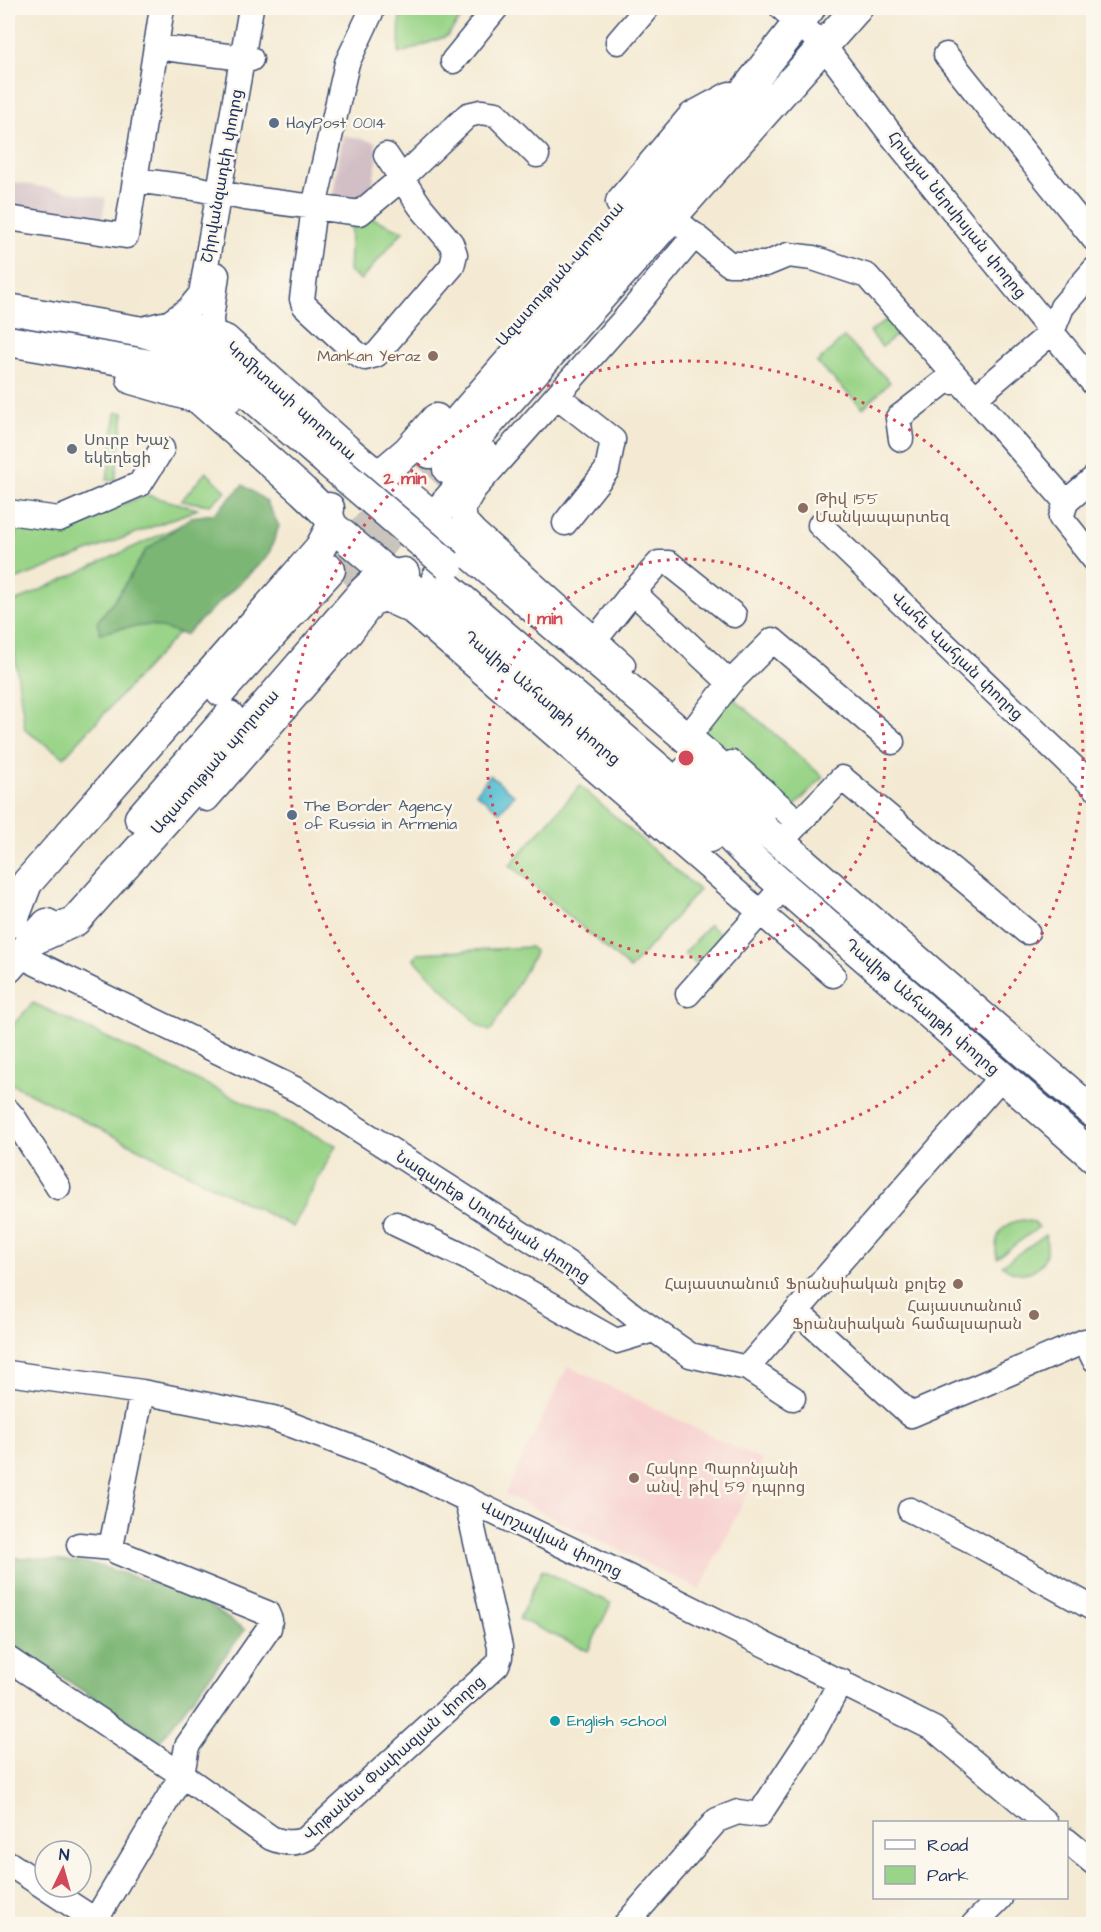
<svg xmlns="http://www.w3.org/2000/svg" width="1101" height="1932" font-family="'Architects Daughter','Noto Sans Armenian',sans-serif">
  <rect width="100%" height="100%" fill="#fbf7ec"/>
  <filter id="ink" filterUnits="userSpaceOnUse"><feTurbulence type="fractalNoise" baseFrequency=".0167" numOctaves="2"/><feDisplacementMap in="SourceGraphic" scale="12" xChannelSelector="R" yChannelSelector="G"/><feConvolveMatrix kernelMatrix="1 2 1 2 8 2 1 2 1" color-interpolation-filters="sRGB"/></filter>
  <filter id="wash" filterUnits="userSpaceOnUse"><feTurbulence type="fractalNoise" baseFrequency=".008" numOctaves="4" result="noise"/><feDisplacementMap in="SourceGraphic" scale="24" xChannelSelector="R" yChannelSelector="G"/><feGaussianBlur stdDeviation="1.35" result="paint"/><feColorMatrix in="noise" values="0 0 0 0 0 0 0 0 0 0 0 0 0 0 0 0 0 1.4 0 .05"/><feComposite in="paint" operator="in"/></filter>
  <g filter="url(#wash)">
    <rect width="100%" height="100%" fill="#f4ead3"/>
    <path fill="#f7d0cf" d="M568,1366l195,95 -63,129 -195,-96z"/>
    <path fill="#d2bec5" d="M343,135l32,7 2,20 -7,34 -12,8 -26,-4z
      M8,181l98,17 -4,22 -94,-16z"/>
    <path fill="#9ad488" stroke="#5a8273" stroke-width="1.5" d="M400,8h69l-22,28 -48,18z
      M352,210l51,21 -42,49 -12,-9z
      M890,317l11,14 -19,16 -12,-15z
      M844,337l46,45 -27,26 -46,-45z
      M116,412l8,1 -9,68 -8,-1z
      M206,472l20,19 -16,14 -29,-4z
      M147,495l51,14 -183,71 -6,-1 8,-53 38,4z
      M192,520l56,38 -184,199 -39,-27 -17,-125z
      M730,695l93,82 -31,32 -93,-81z
      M580,786l119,104 -69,79 -120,-104z
      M709,925l16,12 -25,29 -16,-12z
      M530,947l5,4 -1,4 -42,74 -3,2 -10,-5 -65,-67 4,-6z
      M33,1003l303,142 -43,82 -285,-145v-52z
      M1023,1220l10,2 6,5 -42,31c-4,-21 4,-36 26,-38z
      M1045,1235c10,28 -20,51 -43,30z
      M542,1570l69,33 -23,48 -69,-32z"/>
    <path fill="#7bb674" stroke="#4b7269" stroke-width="1.5" d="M243,485l23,16 13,25 -11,30 -83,79 -34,-10 -28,3 -23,5 -3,-11 22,-28 27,-44 45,-33 23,-3z
      M8,1558h22l63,6 100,31 52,35 -85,111 -152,-99z"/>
    <path fill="#58c1d4" stroke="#3a7899" stroke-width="1.5" d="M490,775l24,20 -14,17 -24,-19z"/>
  </g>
  <g filter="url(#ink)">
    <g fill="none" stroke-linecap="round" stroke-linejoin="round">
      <path stroke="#c9c5bc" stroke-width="30" stroke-dasharray="30 15" stroke-linecap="butt" d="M330,570l100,-117
        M346,584l102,-115"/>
      <g stroke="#3c4b70" stroke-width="27">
        <path id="minor" d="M373,8l-26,55 -33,144 -12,92 2,6 52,48 9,5 11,-3 76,-89 3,-12 -4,-11 -31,-37 -34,-51
          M782,8l41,37 70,92 201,247
          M618,42l29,-34
          M156,47l95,12
          M946,55l148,184
          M453,61l43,-53
          M135,180l27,-172
          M8,218l118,18 9,-56 60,8 50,10 115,15 41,-34 67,-64 13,-3 15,2 41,41
          M684,227l45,37h37l22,-9 25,3 54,18 108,122 77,-66 10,-25 32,-37
          M163,327l25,-17 13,-16 50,-286
          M212,335l-1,-16 6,-44
          M557,396l56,44 -6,30 -42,53
          M975,398l91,104
          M901,439l-3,-21 46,-36h17
          M1094,478l-28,24 -5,16 33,41
          M8,512l51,7 81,-35 22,-35
          M820,525l274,262
          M595,640l38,-48
          M623,665l-148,-133 -10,-11 -2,-13 11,-19 155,-175 66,-79
          M730,683l-97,-91 26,-29h10l65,52
          M694,729l36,-46 43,-43 119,102
          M732,763l67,60
          M207,799l143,-165 23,-31 12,-4 26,12 422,364
          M788,834l54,-56 185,154
          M19,955l278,135 275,176 62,50 56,39 57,13 255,-292
          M688,994l96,-108
          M8,1111l6,7 44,69
          M396,1224l76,36 144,81 37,-11
          M797,1311l114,104 174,-74 9,18
          M747,1368l46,30
          M8,1373l134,19 131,26 110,41 258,124 293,146 111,93
          M910,1510l58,29 126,70
          M79,1545l34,3
          M8,1659l174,116 5,-29 82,-118 1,-8 -3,-7 -150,-61 -4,-4 -1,-6 30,-150
          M1066,1840l28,23
          M8,1863l93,61
          M95,1921l87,-146 89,63c12,5 24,7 36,0l190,-173 3,-8v-10l-34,-149
          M626,1924l91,-104 21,-8 21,3 54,-82 28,-52
          M974,1924l26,-26"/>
      </g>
      <g stroke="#3c4b70" stroke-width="33">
        <path id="major" d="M621,202l72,-85 37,-20
          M8,309l135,23 25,7 30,11 130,112
          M143,332l20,-5 31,3 31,10 125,113 18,15 13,6 53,43 6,11 297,253 23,39
          M8,341l178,30 27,14 15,13
          M132,379l66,19 105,93 25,24
          M430,453l318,-366 62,-79
          M448,469l409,-461
          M381,474l27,-23 28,-32
          M329,508l-1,7 4,11 53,45 11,4 8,-2
          M434,517l52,-61
          M396,575l302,256 11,6
          M437,578l251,216 62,63 344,300
          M221,691l109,-121
          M687,771l94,72 313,270
          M140,818l89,-102
          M12,922l15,-39 293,-335 12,-22
          M35,939l40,-18 119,-133 170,-197 21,-20
          M8,968l39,-44"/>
      </g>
      <use href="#minor" stroke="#fff" stroke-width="24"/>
      <use href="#major" stroke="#fff" stroke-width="30"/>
      <g stroke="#3c4b70" stroke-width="33" stroke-linecap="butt">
        <path id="major-bridge" d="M328,462l120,103"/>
      </g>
      <use href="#major-bridge" stroke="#fff" stroke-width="30"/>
    </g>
  </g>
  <g fill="none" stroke="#d1495b" stroke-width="3" stroke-dasharray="3 6">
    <circle cx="686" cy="758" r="199"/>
    <circle cx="686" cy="758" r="397"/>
  </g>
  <g fill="#5c6f8a" stroke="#fbf7ec" stroke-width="2">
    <circle cx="274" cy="123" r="6"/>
    <circle cx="292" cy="815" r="6"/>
  </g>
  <g fill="#8d6e63" stroke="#fbf7ec" stroke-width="2">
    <circle cx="433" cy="356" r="6"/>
    <circle cx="803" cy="508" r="6"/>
    <circle cx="958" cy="1284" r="6"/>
    <circle cx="1034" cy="1315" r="6"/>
    <circle cx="634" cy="1478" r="6"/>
  </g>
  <circle fill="#6b7280" stroke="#fbf7ec" stroke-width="2" cx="72" cy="449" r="6"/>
  <circle fill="#0f9aa8" stroke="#fbf7ec" stroke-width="2" cx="555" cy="1721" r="6"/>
  <g text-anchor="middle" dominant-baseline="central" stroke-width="5" stroke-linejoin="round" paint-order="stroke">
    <g font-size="16" fill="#4e5e75" stroke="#fbf7ec" text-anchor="start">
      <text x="286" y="123">HayPost 0014</text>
      <text x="304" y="806">The Border Agency<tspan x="304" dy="18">of Russia in Armenia</tspan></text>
    </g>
    <g font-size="16" fill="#1b2f5e" stroke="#fbf7ec">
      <text transform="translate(222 176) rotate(-80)">Շիրվանզադեի փողոց</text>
      <text transform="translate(957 215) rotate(51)">Հրաչյա Ներսիսյան փողոց</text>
      <text transform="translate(560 274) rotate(-49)">Ազատության պողոտա</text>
      <text transform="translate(291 401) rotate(42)">Կոմիտասի պողոտա</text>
      <text transform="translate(957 656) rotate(44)">Վահե Վահյան փողոց</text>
      <text transform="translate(542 698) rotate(40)">Դավիթ Անհաղթի փողոց</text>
      <text transform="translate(215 762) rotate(-49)">Ազատության պողոտա</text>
      <text transform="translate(922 1007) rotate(41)">Դավիթ Անհաղթի փողոց</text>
      <text transform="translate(493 1217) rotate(33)">Նազարեթ Սուրենյան փողոց</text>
      <text transform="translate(551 1539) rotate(26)">Վարշավյան փողոց</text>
      <text transform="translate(394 1758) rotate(-42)">Վրթանես Փափազյան փողոց</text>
    </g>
    <g font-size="16" fill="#785e54" stroke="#fbf7ec" text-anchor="end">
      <text x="421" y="356">Mankan Yeraz</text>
      <text x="815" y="499" text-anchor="start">Թիվ 155<tspan x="815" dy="18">Մանկապարտեզ</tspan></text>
      <text x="946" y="1284">Հայաստանում Ֆրանսիական քոլեջ</text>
      <text x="1022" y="1306">Հայաստանում<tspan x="1022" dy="18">Ֆրանսիական համալսարան</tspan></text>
      <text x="646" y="1469" text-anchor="start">Հակոբ Պարոնյանի<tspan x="646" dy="18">անվ. թիվ 59 դպրոց</tspan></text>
    </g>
    <g font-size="16" fill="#5b616d" stroke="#fbf7ec" text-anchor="start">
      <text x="84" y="440">Սուրբ Խաչ<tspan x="84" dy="18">եկեղեցի</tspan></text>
    </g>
    <g font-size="16" fill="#0d838f" stroke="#fbf7ec" text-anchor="start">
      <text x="567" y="1721">English school</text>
    </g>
  </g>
  <circle cx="686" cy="758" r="9" fill="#d1495b" stroke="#fbf7ec" stroke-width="3"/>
  <g font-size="18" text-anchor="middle" font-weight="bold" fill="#d1495b" stroke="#fbf7ec" stroke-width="5" stroke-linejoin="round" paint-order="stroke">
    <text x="405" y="484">2 min</text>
    <text x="545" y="624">1 min</text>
  </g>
  <rect width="1101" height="1932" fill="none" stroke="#fbf7ec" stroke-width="30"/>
  <rect x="873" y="1821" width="195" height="78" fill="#fbf7ec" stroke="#a1a7b3" stroke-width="1.5"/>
  <rect x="885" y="1840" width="30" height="9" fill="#ffffff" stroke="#a1a7b3" stroke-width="1.5"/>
  <text x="927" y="1851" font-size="18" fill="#1b2f5e">Road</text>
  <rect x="885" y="1866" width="30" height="18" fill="#9ad488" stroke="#a1a7b3" stroke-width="1.5"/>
  <text x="927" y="1881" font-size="18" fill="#1b2f5e">Park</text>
  <g transform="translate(63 1869) rotate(5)"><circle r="28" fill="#fbf7ec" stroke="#a1a7b3" stroke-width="1.5"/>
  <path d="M0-4.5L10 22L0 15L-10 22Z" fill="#d1495b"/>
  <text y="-9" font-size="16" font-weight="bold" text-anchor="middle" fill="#1b2f5e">N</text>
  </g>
</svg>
